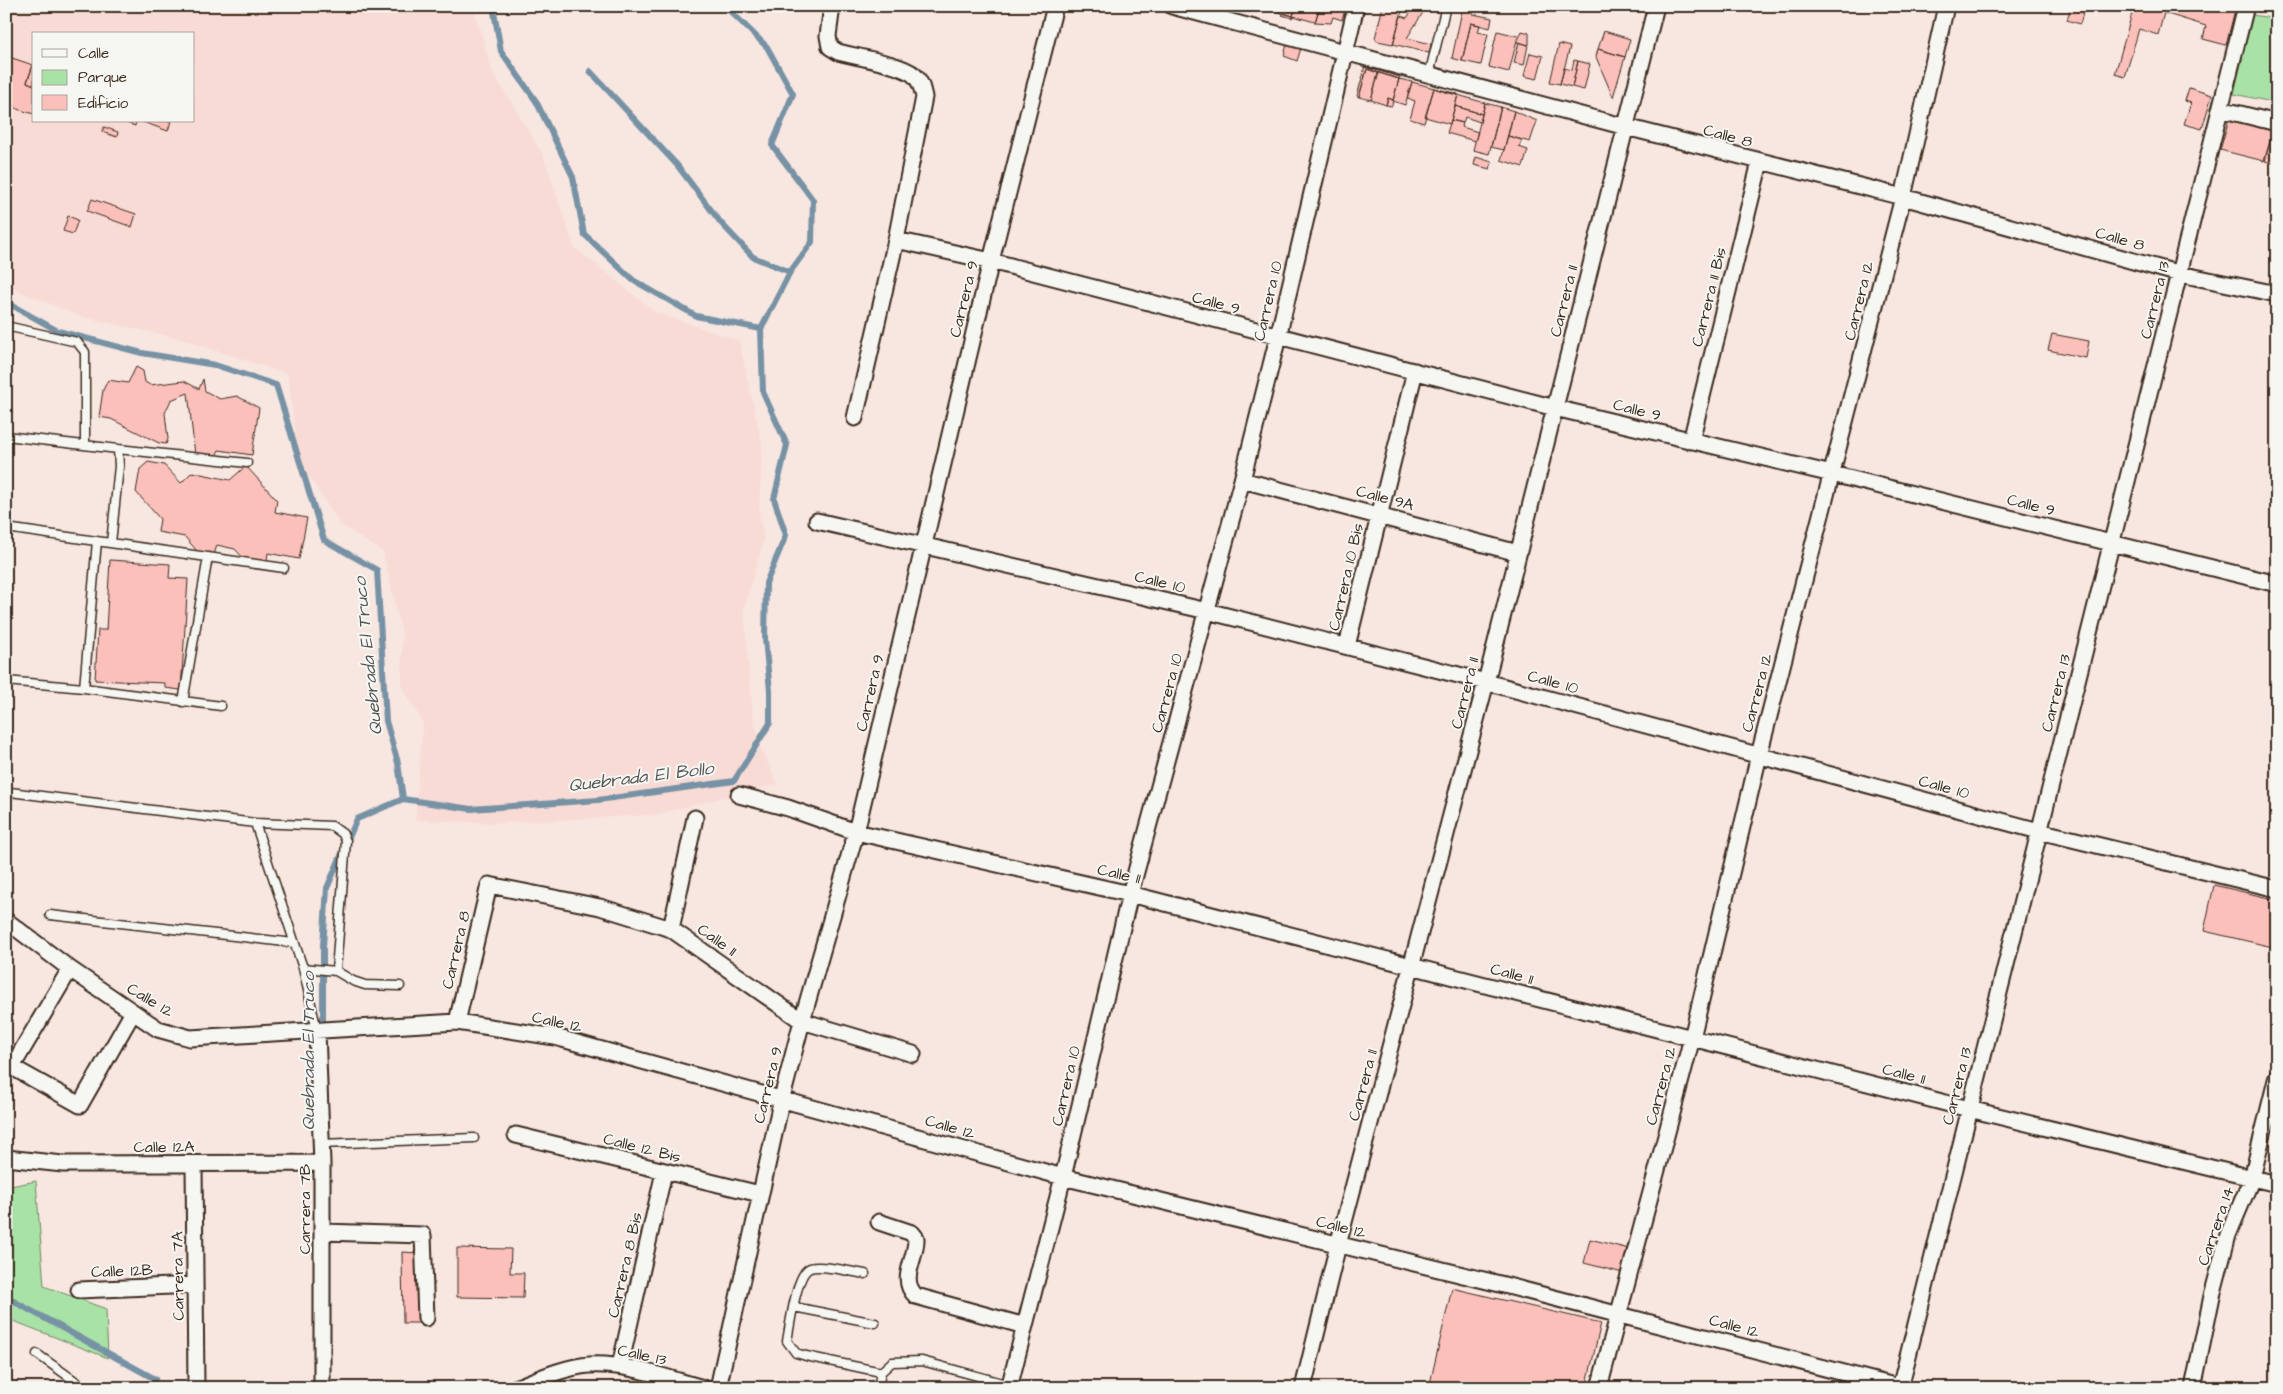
<svg xmlns="http://www.w3.org/2000/svg" width="2283" height="1394" font-family="'Architects Daughter',sans-serif">
  <rect width="100%" height="100%" fill="#f8e6e1"/>
  <filter id="ink" filterUnits="userSpaceOnUse"><feTurbulence type="fractalNoise" baseFrequency=".02" numOctaves="2"/><feDisplacementMap in="SourceGraphic" scale="10" xChannelSelector="R" yChannelSelector="G"/><feConvolveMatrix kernelMatrix="1 2 1 2 8 2 1 2 1" color-interpolation-filters="sRGB"/></filter>
  <g filter="url(#ink)">
    <path fill="#f9dbd5" fill-rule="evenodd" d="M6,6h467l19,65 51,84 31,92 81,65 84,29 23,103 -3,68 5,28 -20,69 9,108 8,32 17,35 -125,31 -157,8 -81,-3 8,-98 -21,-34v-54l-19,-82 -43,-28 -41,-63 -11,-87 -107,-35 -99,-22 -72,-30 -4,-18zM34,34h160v87h-160z"/>
    <path fill="#a8e2a6" stroke="#728662" d="M2252,15l25,4v84l-43,-9z
      M36,1181l8,105 62,23 2,49 -102,-40v-131z"/>
    <g fill="none" stroke-linecap="round" stroke-linejoin="round">
      <path stroke="#7692a4" stroke-width="6" d="M725,6l42,41 26,47 -21,51 41,55 -1,42 -22,30
        M590,71l87,94 44,58 32,34 37,15 -29,57
        M6,302l52,29 84,22 73,12 61,20 48,155 53,30 9,151 12,42 5,36 -46,20 -30,69 -4,58v85
        M403,799l68,10 127,-9 136,-19 36,-58v-32l-5,-52 1,-56 20,-48 -12,-36 13,-54 -24,-53 -2,-63 -65,-13 -63,-36 -49,-46 -11,-57 -37,-76 -35,-50 -8,-45
        M6,1297l149,82"/>
    </g>
    <path fill="#fcc0ba" stroke="#3b2a1e" d="M1272,6h24l-3,10 -22,-6z
      M1296,6h24l-5,16 -22,-6z
      M1320,6h26l-4,14 -9,-3 -2,6 -16,-1z
      M1383,6l20,1 -10,37 -16,-3 -2,-3z
      M1415,6h12l-20,32 24,6 -2,9 -36,-9 8,-28 6,2z
      M1463,6h12l-2,8 19,4 -2,10 -19,-5 -9,38 -10,-3z
      M2071,6h14l-5,18 -13,-4z
      M2134,6l11,3 1,-3h90l-10,39 -23,-6 3,-13 -42,-13 -6,22 -19,-6 -14,48 -10,-3z
      M1284,13l9,3 -1,2 -10,-3z
      M1471,23l9,2 -2,7 10,2 -7,31 -19,-4z
      M1497,31l21,5 -9,36 -20,-5z
      M1522,31l7,2v12l-12,-3z
      M1604,31l26,8 -5,18 -27,-8z
      M1519,42l9,3 -4,20 -10,-2z
      M1287,44l14,4 -4,13 -13,-5z
      M1559,44l11,3 -10,37 -10,-2z
      M1598,49l27,8 -12,40 -17,-40z
      M1530,53l13,3 -6,23 -13,-3z
      M6,56l27,9 -6,17 7,3v29l-17,-5 -11,-12z
      M1574,60l4,1 -6,26 -12,-3 4,-16 8,2z
      M1578,61l12,3 -6,26 -12,-3z
      M34,63v22l-7,-3z
      M1365,67l35,10 -1,2 -32,-10 -8,28 -2,-1z
      M1367,69l11,4 -7,27 -12,-3z
      M1379,73l20,6 -6,21 -5,-2 -2,7 -15,-5z
      M1399,79l13,3 -7,23 -12,-4z
      M1412,82l22,6 -10,35 -14,-4 5,-18 -8,-3z
      M1434,88l24,7 -8,29 -25,-7z
      M1434,88l24,6v1l-13,-3z
      M2189,88l23,7 -10,34 -18,-5 7,-21 -6,-2z
      M1458,95l27,8 -3,11 -27,-8z
      M1388,98l5,2 -1,6 -6,-1z
      M1485,103l16,4 -12,47 -16,-4z
      M1455,106l27,8 -2,8 -15,-5 -2,6 -12,-3z
      M1501,107l13,4 -10,39 -13,-3z
      M1514,111l23,10 -7,21 -22,-6z
      M2229,119l44,12 -9,30 -44,-11z
      M1451,120l12,3 -1,4 16,5 -3,9 -28,-8z
      M121,121h15l-1,5z
      M140,121h31l-3,10z
      M104,127l14,5 -1,5 -15,-5z
      M2273,131l4,1v32l-12,-3z
      M1508,136l14,4 -3,7 9,3 -5,17 -22,-7z
      M1476,157l16,5 -2,7 -16,-4z
      M92,199l44,15 -4,13 -45,-16z
      M68,216l10,4 -5,14 -10,-3z
      M2052,334l37,7 -3,17 -38,-8z
      M136,367l7,4 2,11 5,3 34,-4 15,8 4,-10 2,12 15,8 17,-3 22,12 -7,47 -33,-5 -4,8 -20,-3 -7,-62 -17,7 -6,13 3,26 -2,5 -7,-1 -48,-24 -12,-2 4,-27 5,-10 20,3z
      M148,462l16,3 17,18 11,-11 38,8 16,-14 31,34 -2,12 32,6 -8,41 -31,-6 -2,12 -21,-5 -10,-11 -18,-4 -3,10 -17,-4 -12,-14 -27,-5 2,-13 -24,-27 4,-23z
      M110,560l60,4 -1,14 19,1 -7,111 -16,-2v-5l-70,-3 3,-50h8z
      M2214,885l63,15v48l-73,-17z
      M1590,1239l43,11 -6,24 -43,-11z
      M457,1248l54,1 -1,24h14l-1,25 -66,-1z
      M402,1252l16,1 1,70h-16z
      M1452,1288l149,35 -15,65h-157z"/>
    <g fill="none" stroke-linecap="round" stroke-linejoin="round">
      <g stroke="#3b2a1e" stroke-width="11">
        <path id="lane" d="M1429,75l17,-69
          M6,326l71,16 8,10v93
          M6,436l112,13 1,17 -8,77
          M118,449l129,14
          M6,528l278,40
          M6,681l78,7 137,18
          M84,688l13,-147
          M183,702l25,-145
          M10,792l245,31 77,3 11,8 3,7 -10,130
          M255,823l48,145 14,63
          M50,915l244,28
          M303,968l33,3 17,10 12,4 35,1
          M321,1144l153,-6
          M865,1274c-13,-2 -44,-10 -55,-6 -14,5 -20,58 -23,73l9,12 10,3 75,16
          M794,1307l81,16
          M37,1354l48,34
          M878,1388l3,-16 11,-10 30,-1 88,24"/>
      </g>
      <g stroke="#3b2a1e" stroke-width="19">
        <path id="street" d="M832,6l-4,30 2,11 8,5c18,5 64,12 76,23 7,6 8,14 10,22l-28,143
          M1172,6l454,121 277,70 277,77 97,20
          M2220,109l57,14
          M855,418l41,-178 95,21 564,147 277,66 445,110
          M1691,441l69,-279
          M1242,480l276,73
          M817,521l390,90 279,71 553,149 238,58
          M1347,646l68,-275
          M739,795l49,13 68,24 274,62 839,215 308,75
          M8,922l62,47 88,60 32,9 267,-16 98,15 508,140 441,108 398,103
          M671,929l24,-111
          M70,969l-58,98 68,38 53,-93
          M457,1022l32,-137 111,22 71,22 131,92 111,33
          M317,1031l5,132v225
          M516,1135l244,59
          M6,1158l57,6 259,-1
          M194,1164l2,224
          M879,1222l33,11 4,5c1,21 -18,41 0,58l109,30
          M322,1232l101,3 3,83
          M79,1290l116,-5
          M620,1366l44,-194
          M515,1388c23,-9 50,-21 74,-23 39,-2 77,13 114,23
          M718,1388l64,-290 20,-77 54,-189 135,-571 64,-255
          M1009,1388l54,-211 67,-283 112,-414 36,-143 78,-331
          M1303,1388l35,-143 148,-563 170,-676
          M1599,1388l93,-350 67,-283 144,-558 43,-191
          M1900,1388l346,-1382
          M2193,1388l19,-92 16,-61 24,-57 25,-102"/>
      </g>
      <use href="#lane" stroke="#f6f6f2" stroke-width="8"/>
      <use href="#street" stroke="#f6f6f2" stroke-width="15"/>
    </g>
  </g>
  <g text-anchor="middle" dominant-baseline="central" stroke-width="4" stroke-linejoin="round" paint-order="stroke">
    <g font-size="16" fill="#3b2a1e" stroke="#f6f6f2">
      <text transform="translate(1728 136) rotate(15)">Calle 8</text>
      <text transform="translate(2120 239) rotate(16)">Calle 8</text>
      <text transform="translate(1709 297) rotate(-76)">Carrera 11 Bis</text>
      <text transform="translate(964 299) rotate(-76)">Carrera 9</text>
      <text transform="translate(2155 300) rotate(-76)">Carrera 13</text>
      <text transform="translate(1268 301) rotate(-77)">Carrera 10</text>
      <text transform="translate(1564 301) rotate(-76)">Carrera 11</text>
      <text transform="translate(1859 301) rotate(-76)">Carrera 12</text>
      <text transform="translate(1216 303) rotate(15)">Calle 9</text>
      <text transform="translate(1637 410) rotate(14)">Calle 9</text>
      <text transform="translate(1385 498) rotate(15)">Calle 9A</text>
      <text transform="translate(2031 505) rotate(14)">Calle 9</text>
      <text transform="translate(1346 577) rotate(-77)">Carrera 10 Bis</text>
      <text transform="translate(1160 582) rotate(13)">Calle 10</text>
      <text transform="translate(1553 682) rotate(15)">Calle 10</text>
      <text transform="translate(870 693) rotate(-77)">Carrera 9</text>
      <text transform="translate(1167 693) rotate(-75)">Carrera 10</text>
      <text transform="translate(1465 693) rotate(-76)">Carrera 11</text>
      <text transform="translate(1757 693) rotate(-75)">Carrera 12</text>
      <text transform="translate(2056 693) rotate(-76)">Carrera 13</text>
      <text transform="translate(1944 787) rotate(15)">Calle 10</text>
      <text transform="translate(1119 874) rotate(13)">Calle 11</text>
      <text transform="translate(717 940) rotate(35)">Calle 11</text>
      <text transform="translate(456 950) rotate(-77)">Carrera 8</text>
      <text transform="translate(1512 974) rotate(15)">Calle 11</text>
      <text transform="translate(150 1000) rotate(31)">Calle 12</text>
      <text transform="translate(557 1022) rotate(12)">Calle 12</text>
      <text transform="translate(1904 1074) rotate(14)">Calle 11</text>
      <text transform="translate(768 1085) rotate(-76)">Carrera 9</text>
      <text transform="translate(1363 1085) rotate(-75)">Carrera 11</text>
      <text transform="translate(1066 1086) rotate(-77)">Carrera 10</text>
      <text transform="translate(1661 1086) rotate(-75)">Carrera 12</text>
      <text transform="translate(1957 1086) rotate(-76)">Carrera 13</text>
      <text transform="translate(950 1127) rotate(16)">Calle 12</text>
      <text x="164" y="1147">Calle 12A</text>
      <text transform="translate(642 1148) rotate(14)">Calle 12 Bis</text>
      <text transform="translate(305 1209) rotate(-90)">Carrera 7B</text>
      <text transform="translate(2216 1226) rotate(-71)">Carrera 14</text>
      <text transform="translate(1341 1227) rotate(14)">Calle 12</text>
      <text transform="translate(625 1265) rotate(-77)">Carrera 8 Bis</text>
      <text transform="translate(122 1271) rotate(-2)">Calle 12B</text>
      <text transform="translate(178 1276) rotate(-91)">Carrera 7A</text>
      <text transform="translate(1734 1326) rotate(15)">Calle 12</text>
      <text transform="translate(642 1355) rotate(12)">Calle 13</text>
    </g>
    <g font-size="18" font-style="italic" fill="#545556" stroke="#f6f6f2">
      <text transform="translate(368 656) rotate(-96)">Quebrada El Truco</text>
      <text transform="translate(641 777) rotate(-7)">Quebrada El Bollo</text>
      <text transform="translate(308 1051) rotate(-90)">Quebrada El Truco</text>
    </g>
  </g>
  <rect width="2283" height="1394" fill="none" stroke="#f6f6f2" stroke-width="25"/>
  <rect x="12" y="12" width="2258" height="1369" fill="none" stroke="#3b2a1e" stroke-width="2" filter="url(#ink)"/>
  <rect x="32" y="32" width="162" height="90" fill="#f6f6f2" stroke="#aba49d"/>
  <rect x="42" y="49" width="25" height="8" fill="#f6f6f2" stroke="#aba49d"/>
  <text x="78" y="58" font-size="15" fill="#3b2a1e">Calle</text>
  <rect x="42" y="70" width="25" height="15" fill="#a8e2a6" stroke="#aba49d"/>
  <text x="78" y="82" font-size="15" fill="#3b2a1e">Parque</text>
  <rect x="42" y="95" width="25" height="15" fill="#fcc0ba" stroke="#aba49d"/>
  <text x="78" y="108" font-size="15" fill="#3b2a1e">Edificio</text>
</svg>
